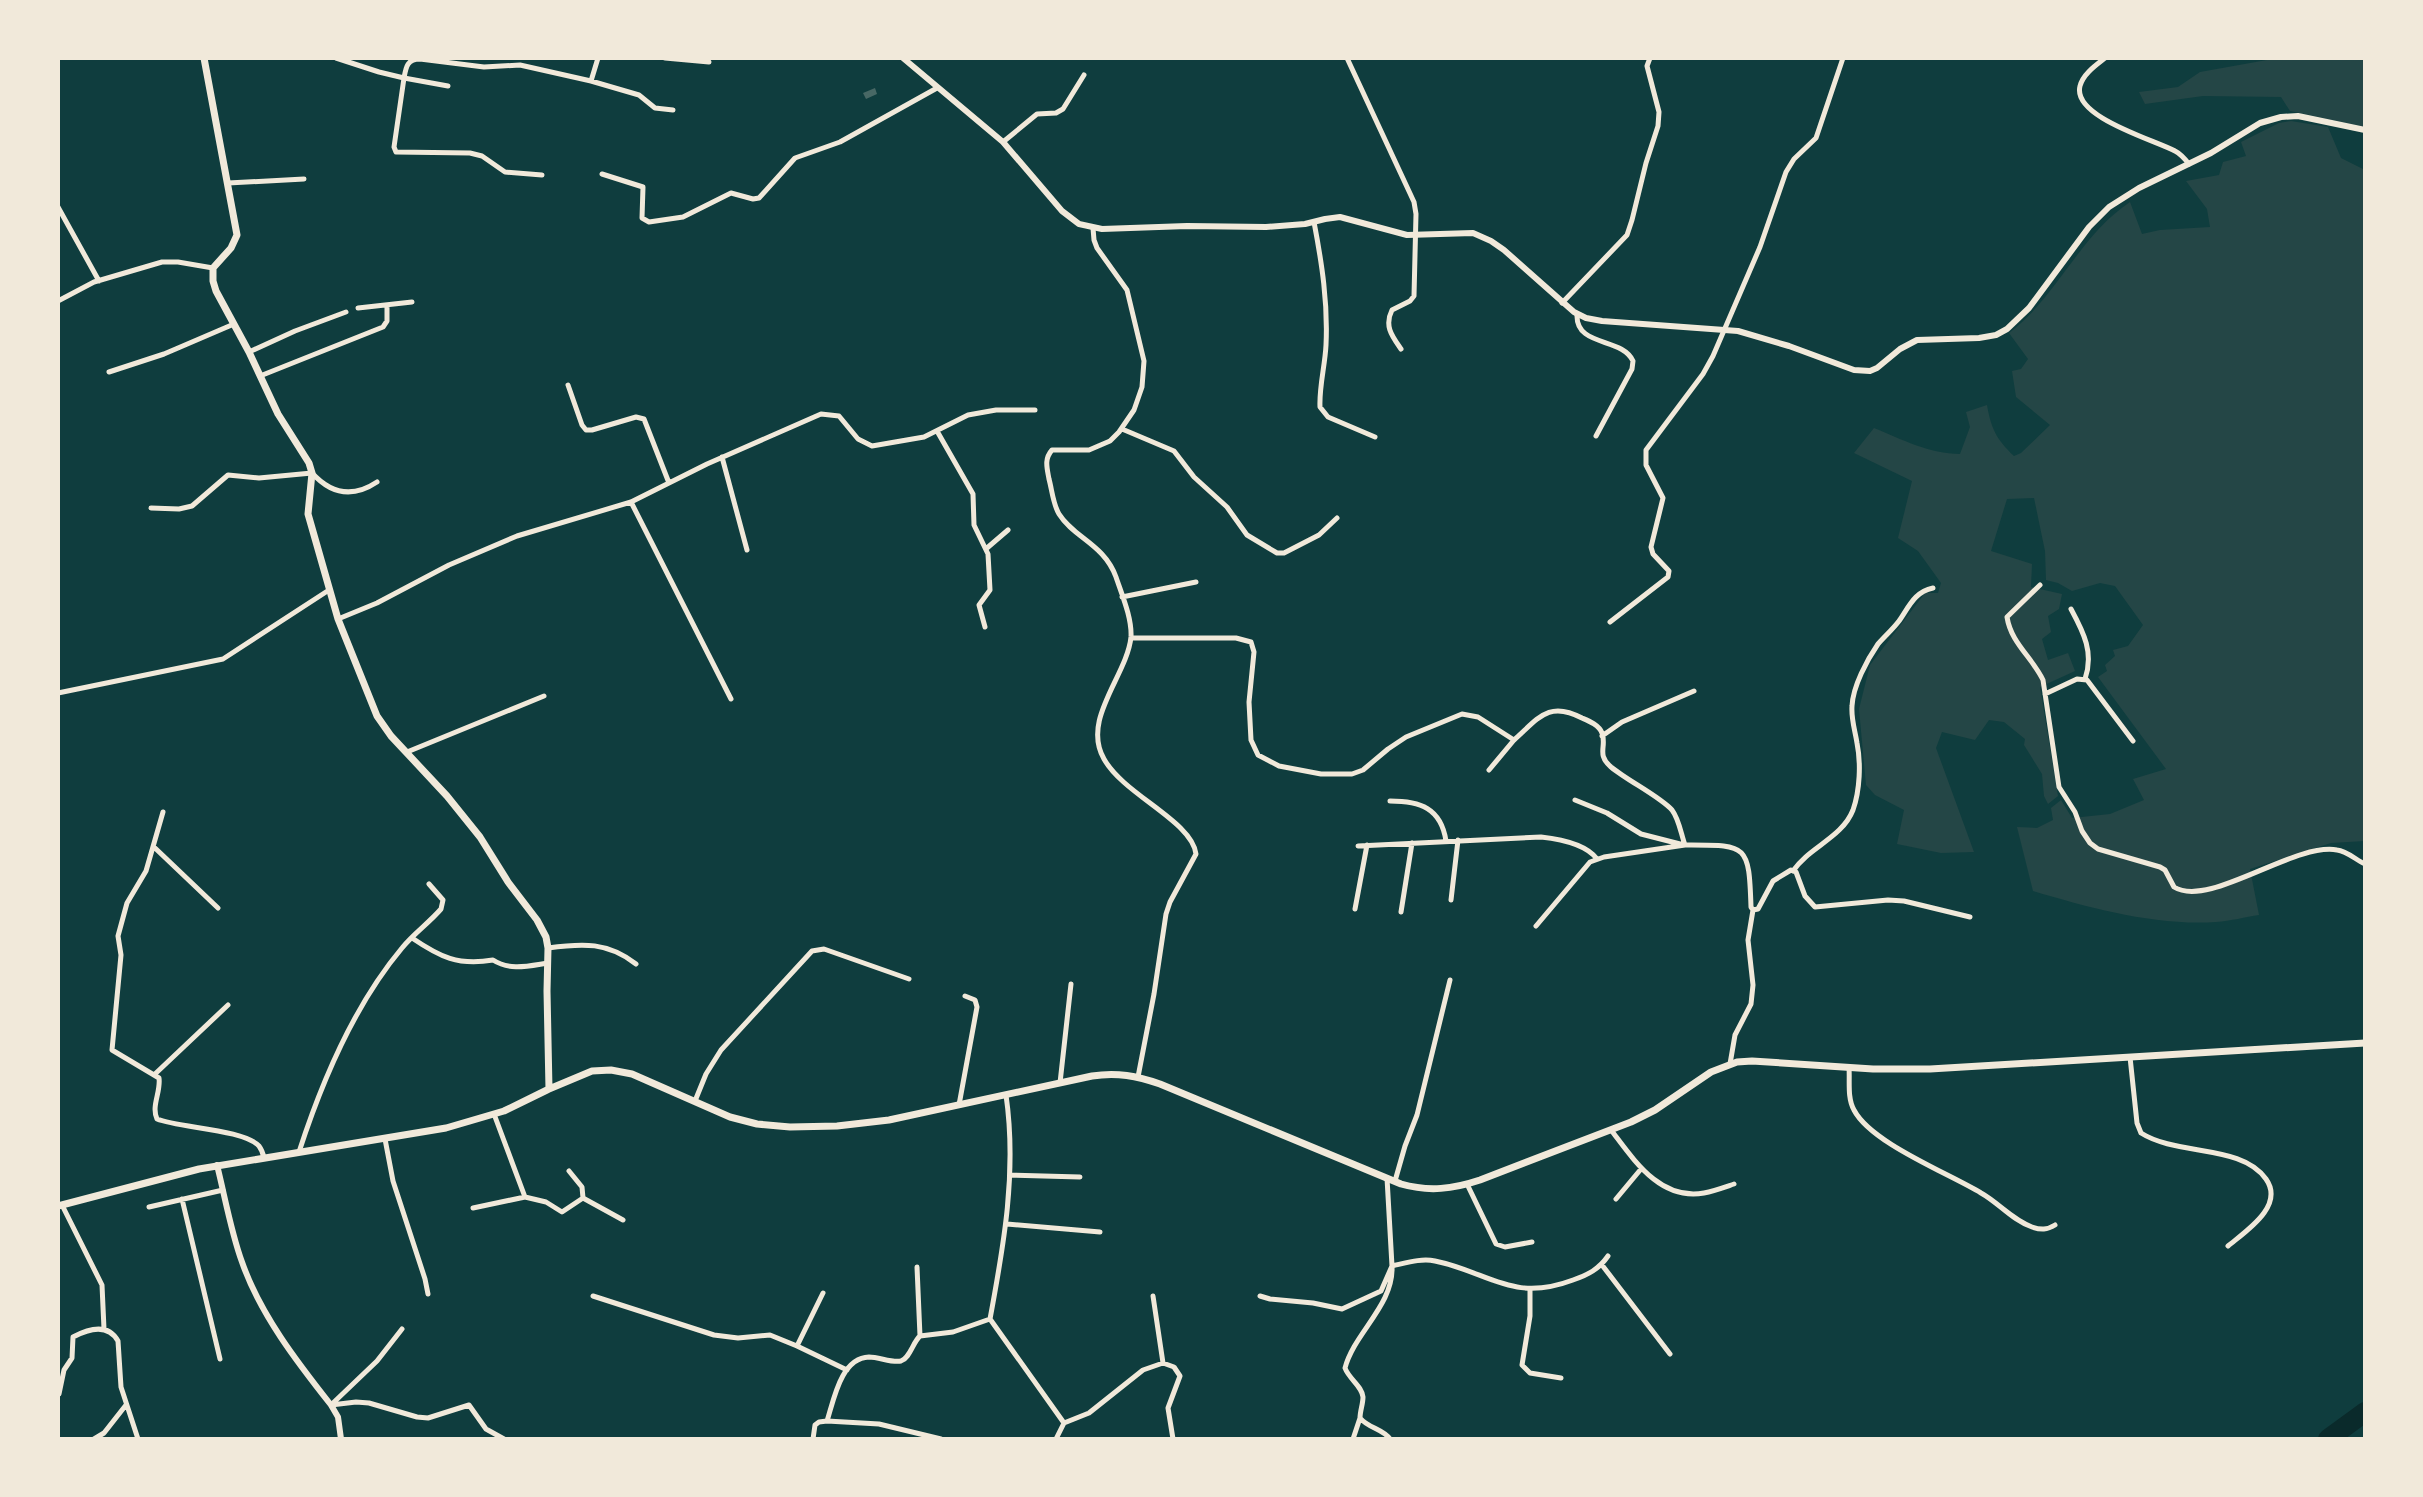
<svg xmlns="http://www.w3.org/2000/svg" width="2423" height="1497" font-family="Inter,sans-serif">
  <rect width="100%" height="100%" fill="#0f3d3e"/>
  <path fill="#244646" d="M2278,58h87v69l-75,-16 -9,-14 -78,-1 -58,8 -6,-12 39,-5 22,-15z
    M2291,121l37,6 13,31 24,12v671l-34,2 -81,26 9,46c-14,2 -28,6 -43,7 -60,4 -126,-14 -183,-31l-16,-64 20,1 16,-8 -2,-12 10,-8 11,18 38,-4 34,-14 -11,-21 33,-10 -68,-92 9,-6 -2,-6 10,-9 -2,-6 15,-4 15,-21 -28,-39 -15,-3 -28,8 -14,-8 -12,-3 -1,-29 -11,-53 -27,1 -16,52 41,13 -1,23 31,7 -3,15 -11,7 3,16 -9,7 6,21 20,-7 7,18 -35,16 18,109 -10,8 -4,-8 -2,-22 -18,-29 1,-6 -21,-17 -15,-2 -14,20 -33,-8 -6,16 38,104 -33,1 -44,-9 7,-34 -29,-15 -9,-10 -7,-76 11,-44 55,-72h13l3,-10 -23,-32 -20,-13 14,-57 -58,-28 20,-25c27,11 56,26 86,26l10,-27 -4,-15 21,-7c4,23 9,34 27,51l7,-3 29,-28 -34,-28 -4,-26 9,-2 7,-10 -19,-26c48,-36 70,-97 121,-131l12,32 18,-4 50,-3 -3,-18 -21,-28 33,-6 4,-13 23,-6 -5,-14 38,-19z"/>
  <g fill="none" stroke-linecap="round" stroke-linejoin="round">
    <path stroke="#0a2a2b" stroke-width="20" d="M2328,1439l37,-27"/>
  </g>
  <path fill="#486865" d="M875,88l2,6 -11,5 -3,-6z"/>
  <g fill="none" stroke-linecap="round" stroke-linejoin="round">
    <path stroke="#f1e9da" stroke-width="5" d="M336,58l43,14 25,6c2,-11 3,-19 16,-19l64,8 36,-2 71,16 7,-23
      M665,58l44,4
      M1347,58l67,144 2,12 -2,82 -4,5 -18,9c-8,16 0,26 9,39
      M2105,58c-9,7 -22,16 -25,28 -8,31 75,54 95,65 6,3 10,8 14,13
      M591,81l48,14 16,13 18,2
      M448,86l-44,-8 -10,69 2,5 74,1 12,3 23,16 37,3
      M1003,142l34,-28 19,-1 7,-4 21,-34
      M602,174l41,13 -1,31 7,4 34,-5 48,-24 22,6 6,-1 36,-40 45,-16 97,-54
      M228,183l76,-4
      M58,207l41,74
      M1314,222c8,42 14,81 12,123 -1,21 -7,42 -6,62l8,10 47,20
      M1093,228l1,12 3,8 30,42 17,71 -2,26 -8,23 -15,22 -9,9 -21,9h-37c-8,9 -5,18 -3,29 3,11 4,25 10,35 15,24 45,30 57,63 6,18 16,41 15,60 -4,39 -50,82 -27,122 20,36 88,62 92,95l-26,48 -4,12 -12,80 -16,83
      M58,301l36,-19 68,-20h16l35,6
      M1562,303l65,-68 5,-15 14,-57 12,-37 1,-14 -12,-46 3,-8
      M358,308l54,-6
      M1577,315c-1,32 45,22 56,46l-1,8 -36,67
      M249,352l46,-21 51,-19
      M109,372l55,-18 70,-30
      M260,376l123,-49 4,-6v-16
      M568,385l14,40 4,5h6l44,-13 8,2 25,64
      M1122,429l52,22 20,26 33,30 20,28 30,18h7l35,-18 18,-17
      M937,431l36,63 1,31 14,29 2,36 -11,15 6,22
      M722,457l25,93
      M631,502l100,197
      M151,508l28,1 13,-3 36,-31 31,3 53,-5c19,21 41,25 65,9
      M987,548l21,-18
      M2040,585l-33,32c4,26 25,40 36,63l16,107 16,25 7,19 8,12 8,6 62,18 5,3 9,17c35,22 120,-45 163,-37 10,1 19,10 28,14
      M1122,597l74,-15
      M2071,609c13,24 23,44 14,70
      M338,619l39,-16 72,-38 68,-29 114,-34 76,-38 114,-50 18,2 19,23 14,7 52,-9 44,-22 28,-5h39
      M1610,622l58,-45 1,-6 -16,-17 -2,-7 12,-49 -17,-33v-15l57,-76 10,-18 47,-109 26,-75 8,-13 22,-21 27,-80
      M1131,638h105l15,4 3,10 -5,50 2,38 7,15 21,11 42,8h31l11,-4 25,-21 18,-12 56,-23 16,3 36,23c24,-21 34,-40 68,-22 7,3 17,7 20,15 5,14 -6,21 9,34 17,14 48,29 61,43 7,9 9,24 13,35 62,0 64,-2 66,62l2,3 5,-1 15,-28 18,-11 5,2 9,24 10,11 73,-7 16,1 66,16
      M58,693l165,-34 106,-69
      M2045,694l32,-15 10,1 46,61
      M1602,736l20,-14 72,-31
      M407,752l137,-56
      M1489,770l25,-30
      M1575,800l32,13 34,21 43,11
      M1390,801c30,0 51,7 56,40
      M163,812l-17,59 -19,32 -9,33 3,19 -9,95 47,28c2,14 -8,28 -2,41 22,9 86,10 102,27 3,4 4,7 5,12
      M1358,846l183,-9c18,2 45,7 56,22
      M155,848l63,60
      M1793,871c16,-24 49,-33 60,-61 7,-20 8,-47 4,-67 -2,-13 -6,-24 -5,-37 1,-20 15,-46 26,-62 7,-8 15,-15 21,-23 10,-14 15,-29 34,-33
      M1451,900l7,-60
      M1355,909l12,-64
      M1401,912l11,-69
      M1536,926l54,-64 14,-5 81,-12
      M412,938c28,19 46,28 81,22 17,11 35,6 55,3
      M548,948c35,-5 60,-6 88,16
      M2130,1057l7,66 4,10c36,23 101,11 125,46 19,27 -20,52 -38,67
      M1730,1064l5,-29 16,-31 2,-19 -5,-45 5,-30
      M1849,1067c1,13 -2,31 5,43 17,33 94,63 127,83 18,10 31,27 51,34 9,3 15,3 23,-2
      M155,1074l73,-69
      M1060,1083l11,-99
      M695,1101l11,-27 15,-24 91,-99 12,-2 85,30
      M959,1105l18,-98 -2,-7 -10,-4
      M494,1114l31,83 21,5 16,10 21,-14 40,22
      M1611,1130c23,30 49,71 93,63 10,-2 21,-6 30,-9
      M385,1139l8,42 32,98 3,15
      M299,1152c22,-68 56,-148 103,-204 11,-14 27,-25 39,-39l2,-9 -14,-16
      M569,1171l13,16 1,11
      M1011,1175l69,2
      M1395,1181l10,-35 12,-31 33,-135
      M1467,1184l29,60 9,3 27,-5
      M182,1199l38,160
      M1616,1199l25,-30
      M62,1205l40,80 2,44
      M149,1207l74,-17
      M473,1208l52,-11
      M1007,1224l93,8
      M1602,1265l68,89
      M917,1267l3,69
      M1530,1289v27l-8,49 8,8 31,5
      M823,1293l-26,53 50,24
      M593,1296l121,39 24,3 32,-3 27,11
      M1153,1296l10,67
      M1260,1296l10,3 43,4 29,6 39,-18 11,-25 -5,-88
      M990,1319l74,104
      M59,1394l5,-24 8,-12 1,-21c15,-8 35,-14 45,4l3,46 17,52
      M332,1404l45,-43 25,-32
      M331,1405l25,-3 13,1 48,14 11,1 41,-13 17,24 18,10
      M827,1421c7,-22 14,-63 42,-64 10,0 23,6 32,4 9,-3 12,-19 19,-25l33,-4 37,-13c14,-75 27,-148 16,-224
      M94,1439l10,-6 22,-28
      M813,1439l2,-14 4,-3 8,-1 52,3 62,15
      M1056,1439l8,-16 25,-10 54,-43 20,-7 11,4 6,9 -12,32 5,31
      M1353,1439l7,-21
      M1390,1439c-7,-10 -22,-11 -30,-21 0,-7 3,-14 3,-21 -1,-11 -14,-18 -18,-29 9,-35 49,-63 47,-102 14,-3 29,-8 43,-5 54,11 77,42 138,19 15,-5 26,-11 35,-24"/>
    <path stroke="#f1e9da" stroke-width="6" d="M903,58l100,84 59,69 17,13 23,5 85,-3 79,1 39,-3 20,-5 15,-2 67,18 66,-2 18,8 13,9 70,62 12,6 16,3 136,10 51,15 65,24 16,1 7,-3 23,-19 17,-9 62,-2 17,-3 11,-6 22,-21 60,-81 20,-20 30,-19 72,-35 49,-30 21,-6 17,-1 67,14
      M217,1165c8,32 14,67 25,97 18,52 55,100 89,143l7,12 3,22"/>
    <path stroke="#f1e9da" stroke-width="7" d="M204,58l33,177 -6,13 -18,20v13l3,10 33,61 29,62 31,49 3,10 -4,41 30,105 39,97 14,20 56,60 33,41 28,45 29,38 9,17 2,11 -1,43 2,98
      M58,1206l141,-37 247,-41 58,-17 45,-22 43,-18 19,-1 21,4 98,43 27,7 33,3 47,-1 52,-6 203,-44c25,-4 45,0 68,8l241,100c28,8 52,5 79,-4l151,-58 24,-12 56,-38 26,-10 15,-1 121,8h57l435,-26"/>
  </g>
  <rect width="2423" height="1497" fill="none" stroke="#f1e9da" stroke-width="120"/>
</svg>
